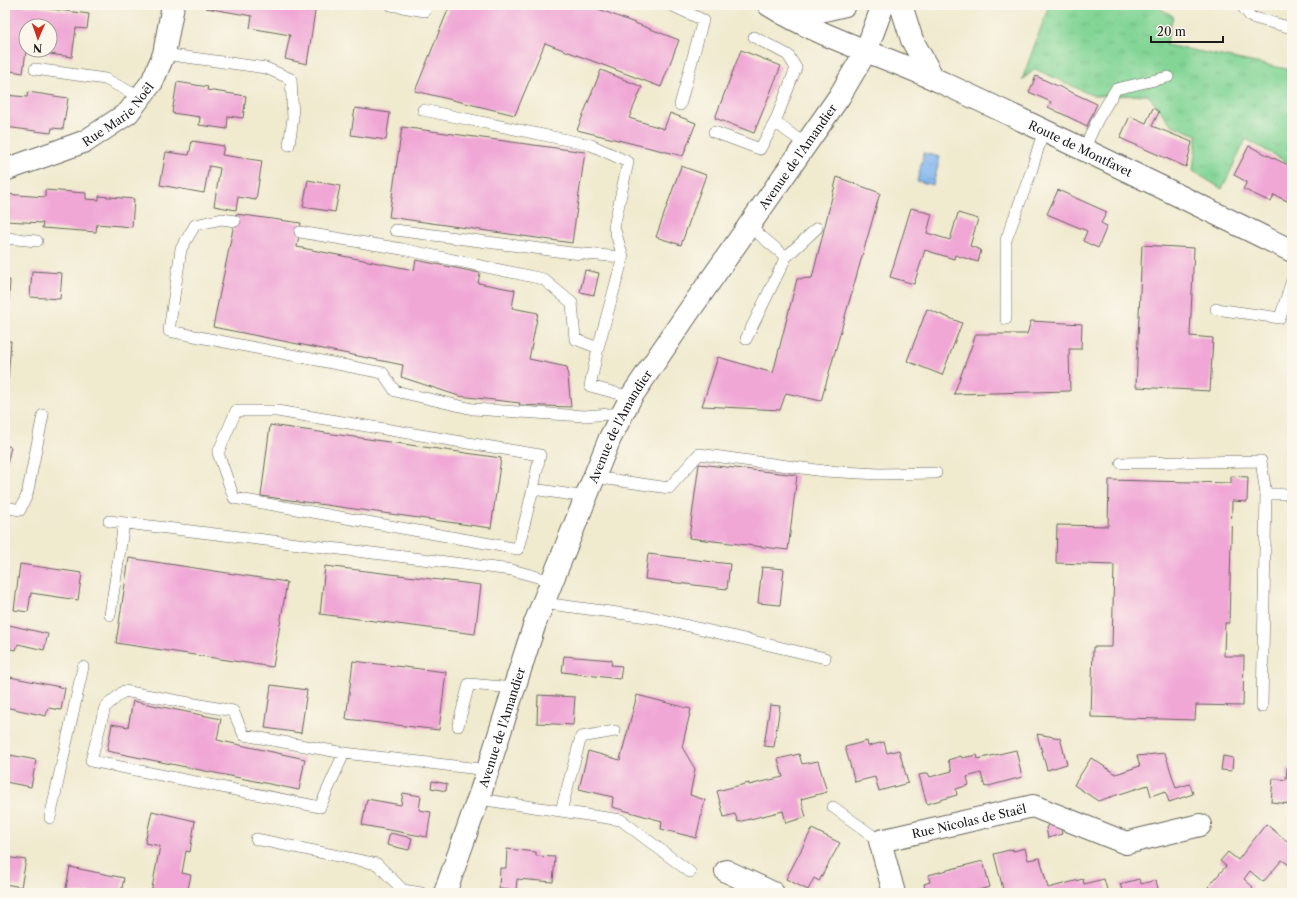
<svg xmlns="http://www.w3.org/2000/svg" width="1297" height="898" font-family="'Libre Caslon Text',serif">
  <defs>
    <pattern id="grass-tufts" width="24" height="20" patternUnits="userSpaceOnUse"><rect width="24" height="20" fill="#83d596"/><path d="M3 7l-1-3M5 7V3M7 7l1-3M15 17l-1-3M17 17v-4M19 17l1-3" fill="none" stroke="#71b681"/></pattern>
    <pattern id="water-ripples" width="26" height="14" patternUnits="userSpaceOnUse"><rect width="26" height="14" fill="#7fb4ed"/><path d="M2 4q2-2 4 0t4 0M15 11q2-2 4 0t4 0" fill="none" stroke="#6d9acb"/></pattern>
  </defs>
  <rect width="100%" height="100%" fill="#fbf7ec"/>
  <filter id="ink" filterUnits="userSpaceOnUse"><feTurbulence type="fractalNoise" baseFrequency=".025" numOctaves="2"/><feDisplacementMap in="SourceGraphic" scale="8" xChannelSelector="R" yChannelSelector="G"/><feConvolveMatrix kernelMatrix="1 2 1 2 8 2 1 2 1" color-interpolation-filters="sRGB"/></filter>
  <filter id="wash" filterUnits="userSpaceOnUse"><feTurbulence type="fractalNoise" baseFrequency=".012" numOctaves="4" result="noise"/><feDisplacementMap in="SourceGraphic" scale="16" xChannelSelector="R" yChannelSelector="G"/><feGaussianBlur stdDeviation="0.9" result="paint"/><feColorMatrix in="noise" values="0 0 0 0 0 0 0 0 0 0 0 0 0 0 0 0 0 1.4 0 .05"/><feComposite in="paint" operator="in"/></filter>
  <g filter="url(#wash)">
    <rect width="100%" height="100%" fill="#f0eacf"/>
    <path fill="url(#grass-tufts)" stroke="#507859" d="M1049,5h105l19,11 -7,29 126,25v95l-46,-26 -24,50 -29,-18 4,-36 -25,-10 -24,-30 -54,1 -59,-27 -13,11z"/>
    <path fill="url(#water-ripples)" stroke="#4e6884" d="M924,153l16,4 -7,28 -16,-4z"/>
    <g id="blocks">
      <path fill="#f0a7d6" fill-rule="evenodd" d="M5,5h16l68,9 -2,15 -11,-1 -4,29 -46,-6 -3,22 -18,-3zM26,26h24v24h-24z
        M206,5h110l-9,59 -22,-5 5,-24 -40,-7 2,-12 -46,-8z
        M450,5h138l91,35 -18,47 -116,-44 -30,72 -100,-24z
        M741,50l40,16 -27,67 -39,-15z
        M601,70l41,17 -13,31 35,11 6,-16 26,10 -13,33 -106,-26z
        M1036,76l61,28 -10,22 -39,-19 3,-5 -22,-10z
        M177,82l31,5 -1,3 39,6 -3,22 -15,-2 -1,13 -28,-4 1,-8 -28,-4z
        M28,92l40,6 -5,31 -11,-1 -1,5 -46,-6v-32l22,2z
        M355,108l35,5 -4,27 -35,-5z
        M1153,108l6,4 -7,14 40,16 -6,25 -66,-29 10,-22 16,7z
        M402,127l183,25 -13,91 -183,-26z
        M192,141l32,5 -2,9 40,6 -6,39 -18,-3 -2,13 -22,-4 6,-38 -11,-2 -5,27 -44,-8 6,-33 23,3z
        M1249,146l43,21v36l-18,-8 -3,7 -28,-13 4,-7 -13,-7z
        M681,166l25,9 -25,70 -25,-8z
        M837,177l43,16 -59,208 -35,-8 -6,17 -78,-4 16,-49 55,16 24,-94 15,-1z
        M308,180l32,6 -5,26 -32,-5z
        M45,190l41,3v6l13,1v-4l35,3 -2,28 -35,-3 -1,8 -54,-4 1,-5 -38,-2v-27l40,3z
        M1058,190l49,22 -6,11 6,3 -9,22 -15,-7 4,-10 -40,-17z
        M911,208l21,6 -5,19 23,7 8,-27 20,6 -8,27 11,4 -3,12 -23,-7 -1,4 -29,-9 -11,34 -24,-7z
        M236,214l65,9 -4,24 117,23 2,-10 64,13 -2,10 37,7 -3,18 26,5 -9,46 38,8 4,40 -52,-2 1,-2 -61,-7 -58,-19 2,-12 -190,-38z
        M1142,245l52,3 -4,88 23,2 -3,53 -74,-4z
        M585,270l14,3 -5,22 -14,-3z
        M32,271l30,2 -2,26 -30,-2z
        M5,280h5l-2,32h-3z
        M927,309l35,14 -20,52 -35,-14z
        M1031,321l51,3 -1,25h-12l1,42 -116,3 22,-60h51z
        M5,341h6l-3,38 -3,-1z
        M270,425l231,33 -10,70 -230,-32z
        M5,445l6,2 -5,21h-1z
        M699,464l98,11 -9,75 -99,-12z
        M1231,476l17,1 -1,25 -15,-1 -3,122h-4l-1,33h20l-1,50 -47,-1 -1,15 -104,-3 2,-70h19l2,-82 -58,-2 1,-38 51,1 1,-46 122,3z
        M648,554l82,10 -3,25 -82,-10z
        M129,558l158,24 -14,85 -157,-24z
        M20,564l62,9 -4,27 -47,-7 -3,19 -14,-2z
        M325,566l156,19 -6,49 -155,-20z
        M762,567l22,2 -4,36 -22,-2z
        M5,624l43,10 -4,16 -26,-6 -2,6 -11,-2z
        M564,656l48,4 -1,5 11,1 -2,13 -58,-7z
        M353,661l93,11 -7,58 -93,-11z
        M10,677l55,11 -4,22 -13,-2 -2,8 -41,-9z
        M271,685l36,5 -6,43 -36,-5z
        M538,695l37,2 -2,28 -36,-2z
        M637,695l54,14 -9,38 13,22 -5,26 15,5 -9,38 -35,-9 1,-8 -50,-14 1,-10 -34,-8 9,-38 32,9z
        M133,701l88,18 -4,21 88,19 -6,31 -192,-39 5,-27 16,3z
        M770,705l10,1 -6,41 -10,-1z
        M1037,734l23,4 7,26 -20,6z
        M867,741l1,5 16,-4 3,11 12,-3 9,33 -29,8 -4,-14 -20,5 -10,-35z
        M1016,750l6,27 -37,10 -4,-14 -14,4 2,8 -13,4 1,6 -30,9 -8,-29 9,-2 2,4 22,-6 -4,-11 13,-4 1,2 15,-3 1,4z
        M1165,753l11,35 14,-4 3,10 -24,8 -4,-11 -14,5 -3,-11 -50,16 -24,-16 17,-27 25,16 24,-8 -3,-10z
        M5,754l31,6 -5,27 -26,-5z
        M799,754l3,10 16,-3 9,31 -26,7 5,18 -20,6 -3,-12 -45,11 -3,-8 -11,3 -7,-26 32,-8v2l34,-8 -5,-18z
        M1223,756l10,2 -1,13 -11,-1z
        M1287,768l5,1v32l-2,3 -19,-2 2,-24 13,2z
        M432,781l15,3 -1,7 -15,-3z
        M403,793l18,3 -2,14 12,2 -4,25 -65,-12 5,-26 34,6z
        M152,811l43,10 -5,31 -4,-1 -4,22 9,2 -4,18h-36l9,-47 -15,-3z
        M1049,823l11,3 2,8 -14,4 -2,-10z
        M1266,824l26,21v19l-1,2 -9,-6 -19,22 -13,-11 -6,8 9,8 -6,6h-33l-6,-6 18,-21 -6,-5 8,-9 10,8z
        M812,829l28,14 -21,38 -5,-3 -6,12 -22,-11z
        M390,833l22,5 -3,12 -22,-5z
        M1025,848l3,12 12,-2 8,30 35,-9 1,5 20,-5 4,14h-71l-1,-2 -32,2 -10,-39 19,-5v2z
        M507,849l29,3v4l19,1 -2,25 -36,-3 -1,11 -17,-1 1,-21h6z
        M5,857l21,3 -5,27 -16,-3z
        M983,861l7,26 -16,4v2h-48l-2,-9 6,-2 -2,-7z
        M70,867l54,11 -3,15h-56z
        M1139,879l2,5 15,-4 3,13h-36l-3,-9z"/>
    </g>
  </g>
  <g filter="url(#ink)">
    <use href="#blocks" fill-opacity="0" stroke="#66645b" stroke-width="1"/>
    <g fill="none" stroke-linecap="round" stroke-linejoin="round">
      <g stroke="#66645b" stroke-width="12">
        <path id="service" d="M391,5l34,6 2,-6
          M671,5l32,15 -23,85
          M1241,5l10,12 41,11
          M754,37l34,18 8,13 -21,54 31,23
          M164,54l102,14 25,11 2,39 -4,27
          M35,69l70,10 35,18
          M423,110l168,35 37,17 -14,65 9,30 -25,91 -8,38 41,11
          M714,132l46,17 15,-27
          M1084,149l14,-30 18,-30 52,-12
          M235,221l-13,-2 -27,6 -14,24 -12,82 214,42 12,18 78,18 111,7 39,-3
          M395,230l177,23 51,4
          M300,232l102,17 141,30 29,24 3,36 23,9
          M5,238l32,3
          M786,257l31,-29
          M1216,309l64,9 12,-38
          M1006,319v-79l25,-68 13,-43
          M746,339l40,-82 -37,-31
          M1121,463l140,-2 5,33h26
          M594,477l75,11 30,-34 125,17 55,3 57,-1
          M533,489l-15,60 -284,-51 -16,-45 18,-42h41l263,44 -7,34 53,8
          M5,507l15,3 7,-15 16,-80
          M109,521l403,49 40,11
          M543,603l112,15 170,40
          M110,615l14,-92
          M1262,707l4,-213
          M458,726l11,-42 45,4
          M344,753l-24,54 -229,-46 14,-54 19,-16 109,20 11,24 100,18 144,17
          M479,799l142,21 69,52
          M833,807l47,34
          M561,811l20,-74 34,-6
          M50,818l33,-151
          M256,839l121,25 26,26 18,3"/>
      </g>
      <g stroke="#66645b" stroke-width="24">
        <g id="minor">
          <path id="s1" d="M5,170l81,-29 42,-28 24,-31 12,-28 9,-49"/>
          <path d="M726,871l47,22"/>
          <path id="s2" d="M894,893l-14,-52 153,-35 93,37 74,-18"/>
        </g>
      </g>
      <g stroke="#66645b" stroke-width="24">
        <g id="tertiary">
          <path id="s3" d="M769,5c54,34 117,51 174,78 117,54 233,111 349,168"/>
        </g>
      </g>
      <g stroke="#66645b" stroke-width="24">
        <g id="secondary">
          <path d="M901,5l11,35 21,38"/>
          <path d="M784,14l32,-2 29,-7"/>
          <path id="s4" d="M445,893l36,-102 54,-168 75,-185 21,-41 56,-83 152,-217 27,-46 17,-46"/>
        </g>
      </g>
      <use href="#service" stroke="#fff" stroke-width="11"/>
      <use href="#minor" stroke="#fff" stroke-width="22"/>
      <use href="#tertiary" stroke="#fff" stroke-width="22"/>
      <use href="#secondary" stroke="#fff" stroke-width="22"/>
    </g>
  </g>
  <g text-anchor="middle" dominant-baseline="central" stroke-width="3" stroke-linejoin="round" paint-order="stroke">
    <g font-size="12" fill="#1c1c1c" stroke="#fbf7ec">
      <text stroke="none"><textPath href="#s1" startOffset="128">Rue Marie Noël</textPath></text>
      <text stroke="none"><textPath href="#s3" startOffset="343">Route de Montfavet</textPath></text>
      <text stroke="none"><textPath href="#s4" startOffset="823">Avenue de l'Amandier</textPath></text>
      <text stroke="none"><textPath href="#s4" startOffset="499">Avenue de l'Amandier</textPath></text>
      <text stroke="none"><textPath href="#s4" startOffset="175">Avenue de l'Amandier</textPath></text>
      <text stroke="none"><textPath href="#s2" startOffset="145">Rue Nicolas de Staël</textPath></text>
    </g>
  </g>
  <rect width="1297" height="898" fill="none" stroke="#fbf7ec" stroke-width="20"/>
  <g transform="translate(38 38) rotate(182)"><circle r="19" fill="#fbf7ec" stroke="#a29f99"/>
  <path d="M0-3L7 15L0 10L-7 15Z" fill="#c8321e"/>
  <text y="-6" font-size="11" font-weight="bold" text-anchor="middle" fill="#1c1c1c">N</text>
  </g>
  <path d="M1151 36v6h72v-6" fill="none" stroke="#1c1c1c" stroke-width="2"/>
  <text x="1157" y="36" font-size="12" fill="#1c1c1c" stroke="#fbf7ec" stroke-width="3" paint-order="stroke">20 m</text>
</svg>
